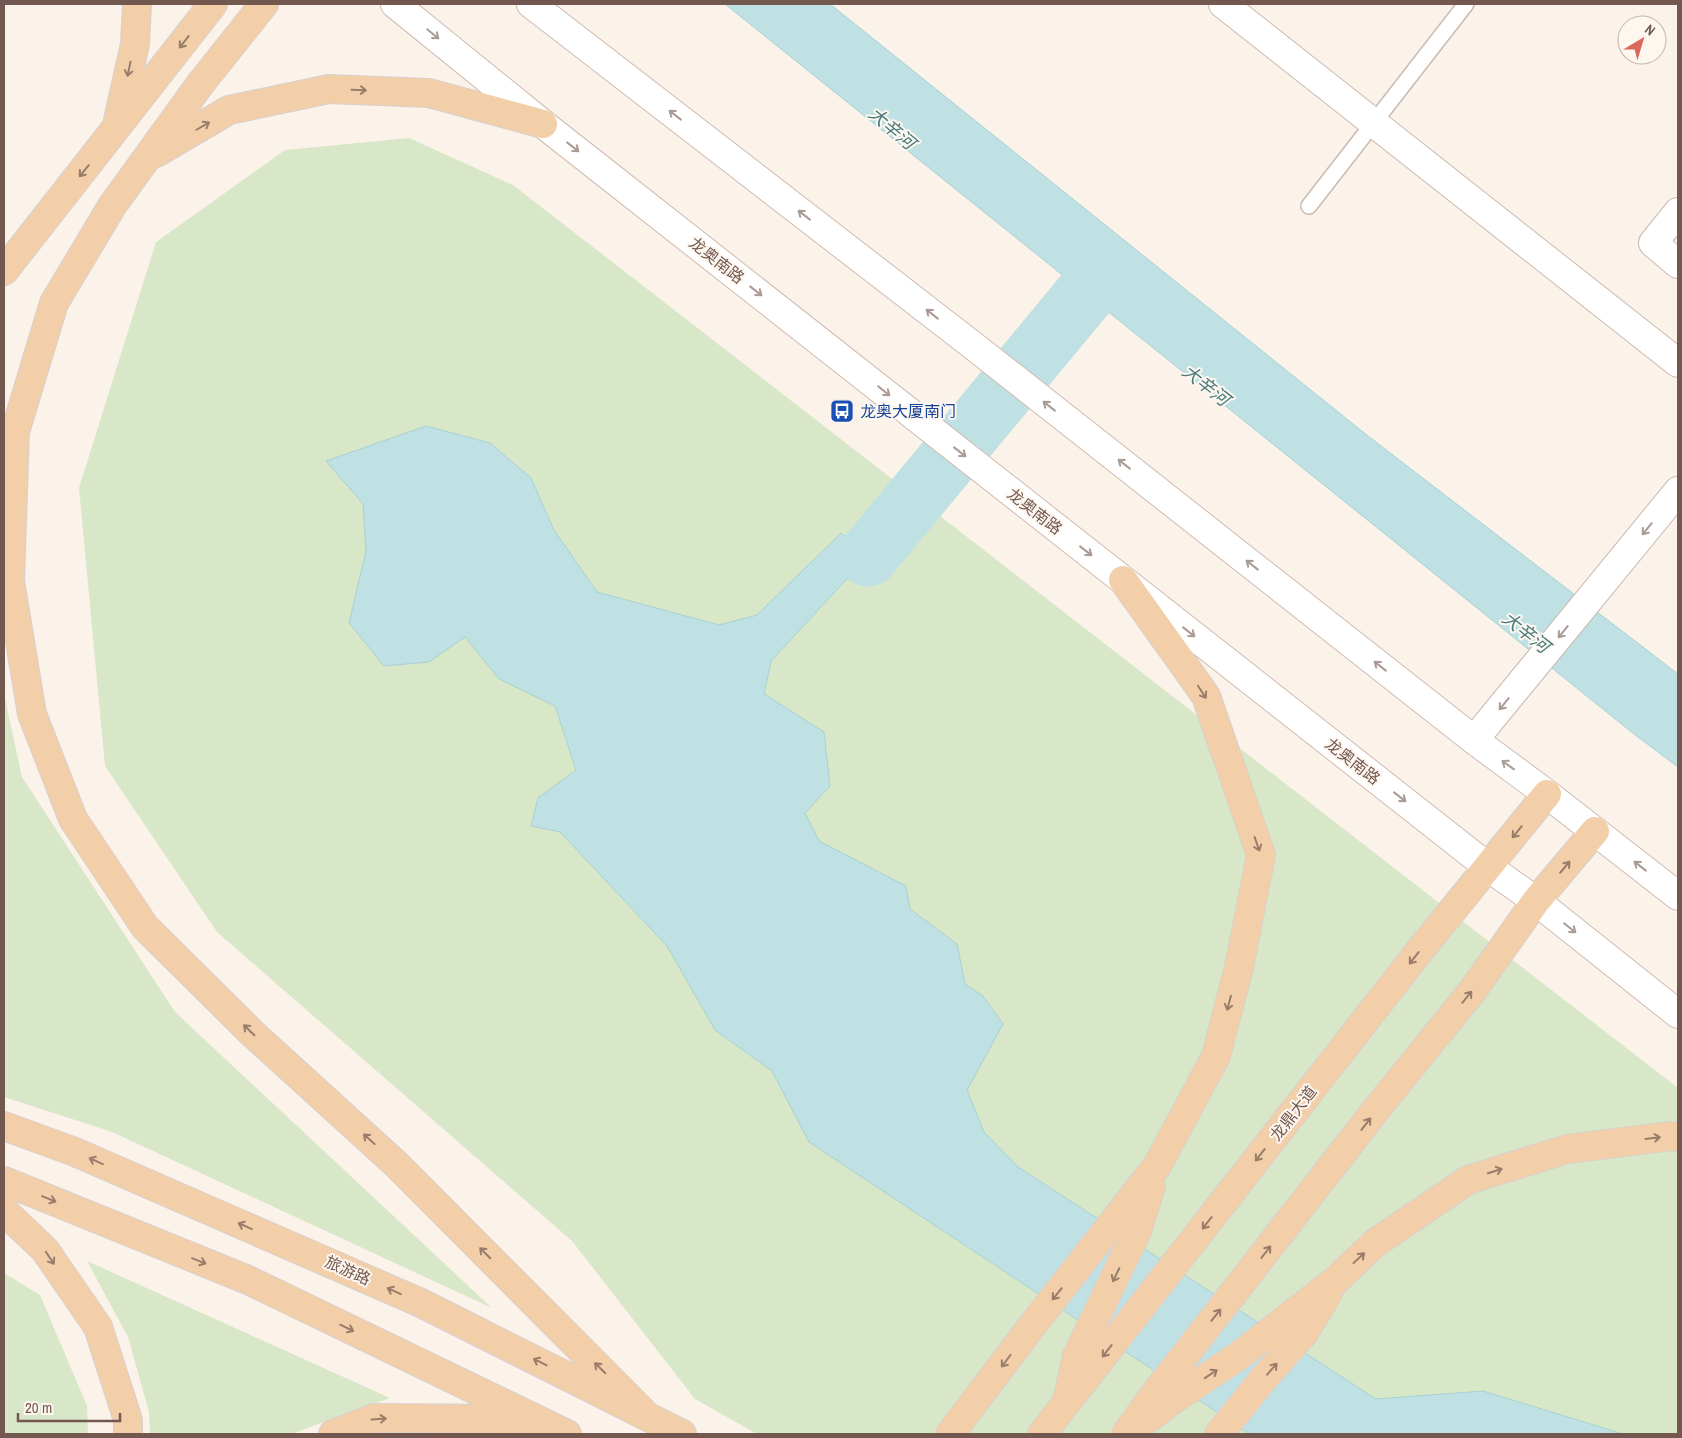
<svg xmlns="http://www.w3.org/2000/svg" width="1682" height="1438" font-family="'Archivo Narrow','Noto Sans SC',sans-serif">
  <rect width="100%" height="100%" fill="#fbf2ea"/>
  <path fill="#d9e7c9" d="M409,138l104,47 1165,903v346h-921l-62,-35 -123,-158 -355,-309 -112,-166 -26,-278 77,-246 129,-92z
    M4,694l18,83 153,235 317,296 -380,-176 -108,-35z
    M87,1261l303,137 -99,36h-141l-1,-22 -21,-75z
    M4,1273l36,22 47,111 1,28h-84z"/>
  <path fill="#c0e1e3" stroke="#a7d1d3" d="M725,4h105l538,432 310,238v93l-44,-33z
    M426,426l64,17 41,35 23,52 43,62 122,33 38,-10 84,-82 27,23 -97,105 -7,33 60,38 6,54 -25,27 14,28 87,45 4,23 47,35 8,40 18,12 20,28 -36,66 17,42 34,35 358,232 107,-8 140,43h-373l-441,-292 -37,-71 -57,-41 -48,-84 -107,-114 -29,-6 7,-28 38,-28 -21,-64 -56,-27 -34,-42 -36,25 -45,4 -35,-43 17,-72 -3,-47 -37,-43z"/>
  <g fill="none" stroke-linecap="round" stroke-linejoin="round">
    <path stroke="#c0e1e3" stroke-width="61" d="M868,556l218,-263"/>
    <g stroke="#ccbab0" stroke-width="18">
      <path id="lane" d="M1309,206l157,-202"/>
    </g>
    <g stroke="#ccbab0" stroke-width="30">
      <path id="street" d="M1223,4l455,359
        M1678,212l-25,31 25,21
        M1474,740l204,-249"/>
    </g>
    <g stroke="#d0bbb1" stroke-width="30">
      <path id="secondary" d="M395,4l148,120 945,743 48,34 142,113
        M531,4l440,340 503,396 73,54 131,102"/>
    </g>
    <g stroke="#d8d0ce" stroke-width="30">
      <path id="primary" d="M264,4l-63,79 -89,123 -58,97 -39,129 -5,149 22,133 41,105 72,108 107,106 144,131 250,251
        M118,120l17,-76 2,-40
        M156,153l73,-43 100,-21 100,4 114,31
        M4,271l209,-267
        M4,1126l71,26 346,151 261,131
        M4,1181l244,99 319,154
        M4,1211l41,39 53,77 30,93v14
        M1068,1397l9,-41 60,-125 14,-45
        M1148,1419l23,-18 66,-44 98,-76 40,-38 93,-63 99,-31 104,-13 7,1
        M333,1434l41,-16 155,1
        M950,1434l85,-112 122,-156 59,-110 23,-89 22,-112 -55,-159 -83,-116
        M1042,1434l379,-485 126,-155
        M1126,1434l28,-39 221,-284 98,-121 63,-89 59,-70
        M1219,1434l44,-55 41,-46 24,-40"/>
    </g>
    <use href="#lane" stroke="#fff" stroke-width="15"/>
    <use href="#street" stroke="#fff" stroke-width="28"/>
    <use href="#secondary" stroke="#fff" stroke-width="28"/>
    <use href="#primary" stroke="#f2cfa9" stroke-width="28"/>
  </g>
  <defs><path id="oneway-shaft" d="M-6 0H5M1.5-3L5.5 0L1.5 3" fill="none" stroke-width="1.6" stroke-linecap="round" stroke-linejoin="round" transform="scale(1.25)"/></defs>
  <g stroke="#ab9b95">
    <use href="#oneway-shaft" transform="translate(433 34) rotate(39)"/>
    <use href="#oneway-shaft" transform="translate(675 115) rotate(-142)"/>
    <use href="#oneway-shaft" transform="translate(573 147) rotate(38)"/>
    <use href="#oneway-shaft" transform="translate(804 215) rotate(-142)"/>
    <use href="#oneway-shaft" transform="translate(756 291) rotate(38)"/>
    <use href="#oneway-shaft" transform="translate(932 314) rotate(-142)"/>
    <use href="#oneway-shaft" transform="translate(884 391) rotate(39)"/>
    <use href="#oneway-shaft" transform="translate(1049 406) rotate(-142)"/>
    <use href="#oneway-shaft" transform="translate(960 452) rotate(38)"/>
    <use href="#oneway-shaft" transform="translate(1124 464) rotate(-142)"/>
    <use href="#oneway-shaft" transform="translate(1647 529) rotate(129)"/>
    <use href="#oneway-shaft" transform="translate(1086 551) rotate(38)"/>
    <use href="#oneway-shaft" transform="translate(1252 565) rotate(-142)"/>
    <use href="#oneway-shaft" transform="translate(1189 632) rotate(38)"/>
    <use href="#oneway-shaft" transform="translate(1563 632) rotate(129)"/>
    <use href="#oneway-shaft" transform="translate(1380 666) rotate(-142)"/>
    <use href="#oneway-shaft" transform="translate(1504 704) rotate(129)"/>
    <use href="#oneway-shaft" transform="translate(1508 765) rotate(-144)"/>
    <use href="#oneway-shaft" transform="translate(1400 797) rotate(38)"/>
    <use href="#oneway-shaft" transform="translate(1640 866) rotate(-142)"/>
    <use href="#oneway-shaft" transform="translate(1570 928) rotate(39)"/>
  </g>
  <g stroke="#997c6a">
    <use href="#oneway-shaft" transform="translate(184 42) rotate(128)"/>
    <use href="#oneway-shaft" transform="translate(129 69) rotate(102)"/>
    <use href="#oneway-shaft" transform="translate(359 90) rotate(2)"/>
    <use href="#oneway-shaft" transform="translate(203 126) rotate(-30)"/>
    <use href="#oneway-shaft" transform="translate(84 171) rotate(129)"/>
    <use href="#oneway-shaft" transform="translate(1202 692) rotate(57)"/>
    <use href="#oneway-shaft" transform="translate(1517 832) rotate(129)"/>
    <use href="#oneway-shaft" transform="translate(1257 844) rotate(71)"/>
    <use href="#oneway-shaft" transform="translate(1565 867) rotate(-50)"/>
    <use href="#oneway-shaft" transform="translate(1414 958) rotate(128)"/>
    <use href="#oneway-shaft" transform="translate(1467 997) rotate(-51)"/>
    <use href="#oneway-shaft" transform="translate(1229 1003) rotate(105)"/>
    <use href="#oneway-shaft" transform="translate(249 1030) rotate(-136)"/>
    <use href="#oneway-shaft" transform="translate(1366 1124) rotate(-52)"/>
    <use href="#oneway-shaft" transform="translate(1653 1138) rotate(-7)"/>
    <use href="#oneway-shaft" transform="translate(369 1139) rotate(-138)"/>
    <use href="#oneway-shaft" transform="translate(1260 1155) rotate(128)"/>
    <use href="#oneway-shaft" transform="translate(96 1161) rotate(-156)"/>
    <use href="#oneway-shaft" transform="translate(1495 1171) rotate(-17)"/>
    <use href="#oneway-shaft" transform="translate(49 1199) rotate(22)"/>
    <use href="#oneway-shaft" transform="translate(1207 1223) rotate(128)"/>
    <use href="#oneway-shaft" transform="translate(245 1226) rotate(-156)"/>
    <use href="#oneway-shaft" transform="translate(1266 1252) rotate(-52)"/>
    <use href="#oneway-shaft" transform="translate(485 1253) rotate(-135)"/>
    <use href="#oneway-shaft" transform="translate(50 1258) rotate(56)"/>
    <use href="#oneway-shaft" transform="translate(1359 1258) rotate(-43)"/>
    <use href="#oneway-shaft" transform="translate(199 1261) rotate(22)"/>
    <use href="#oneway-shaft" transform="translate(1116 1275) rotate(116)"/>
    <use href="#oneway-shaft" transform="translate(394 1291) rotate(-156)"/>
    <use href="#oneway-shaft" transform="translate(1057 1294) rotate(129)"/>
    <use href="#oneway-shaft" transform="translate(1216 1315) rotate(-52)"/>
    <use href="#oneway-shaft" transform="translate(347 1328) rotate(26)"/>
    <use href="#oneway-shaft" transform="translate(1107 1351) rotate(128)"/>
    <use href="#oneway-shaft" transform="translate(1006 1361) rotate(127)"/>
    <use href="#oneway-shaft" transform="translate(540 1362) rotate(-153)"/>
    <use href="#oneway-shaft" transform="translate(600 1368) rotate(-135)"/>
    <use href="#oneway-shaft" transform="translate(1272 1369) rotate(-49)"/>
    <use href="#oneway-shaft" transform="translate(1211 1374) rotate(-34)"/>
    <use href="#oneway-shaft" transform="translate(379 1419) rotate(-4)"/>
  </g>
  <defs>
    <g id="bus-square" transform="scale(1.25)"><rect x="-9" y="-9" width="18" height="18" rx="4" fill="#1a4fb4" stroke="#fdf7f0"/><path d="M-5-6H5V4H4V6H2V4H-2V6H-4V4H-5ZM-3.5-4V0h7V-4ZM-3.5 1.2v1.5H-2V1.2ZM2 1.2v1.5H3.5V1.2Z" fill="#fff"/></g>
  </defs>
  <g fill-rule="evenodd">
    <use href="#bus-square" x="842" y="411"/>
  </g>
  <g text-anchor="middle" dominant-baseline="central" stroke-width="4" stroke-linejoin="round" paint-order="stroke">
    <g font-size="16" fill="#73584f" stroke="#fdf7f0">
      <text transform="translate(717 260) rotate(38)">龙奥南路</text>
      <text transform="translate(1035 511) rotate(38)">龙奥南路</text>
      <text transform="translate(1353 761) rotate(38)">龙奥南路</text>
      <text transform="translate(1293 1113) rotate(-52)">龙鼎大道</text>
      <text transform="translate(348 1270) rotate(24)">旅游路</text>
    </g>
    <g font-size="16" fill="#164399" stroke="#fdf7f0" text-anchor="start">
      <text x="860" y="411">龙奥大厦南门</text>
    </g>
    <g font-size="18" font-style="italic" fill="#477a7d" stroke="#fdf7f0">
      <text transform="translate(892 128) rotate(40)">大辛河</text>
      <text transform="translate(1206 385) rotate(38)">大辛河</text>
      <text transform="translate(1526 632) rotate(38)">大辛河</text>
    </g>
  </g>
  <rect width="1682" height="1438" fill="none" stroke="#73584f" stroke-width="10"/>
  <g transform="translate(1642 40) rotate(38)"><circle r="24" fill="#fdf7f0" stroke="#c6b7b0"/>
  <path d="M0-4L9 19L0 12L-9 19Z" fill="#d8695b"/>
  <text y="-8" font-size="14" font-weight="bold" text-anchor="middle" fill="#73584f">N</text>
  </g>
  <path d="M18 1413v8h102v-8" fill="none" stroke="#73584f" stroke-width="2.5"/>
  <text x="25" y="1413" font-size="15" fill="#73584f" stroke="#fdf7f0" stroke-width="4" paint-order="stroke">20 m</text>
</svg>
